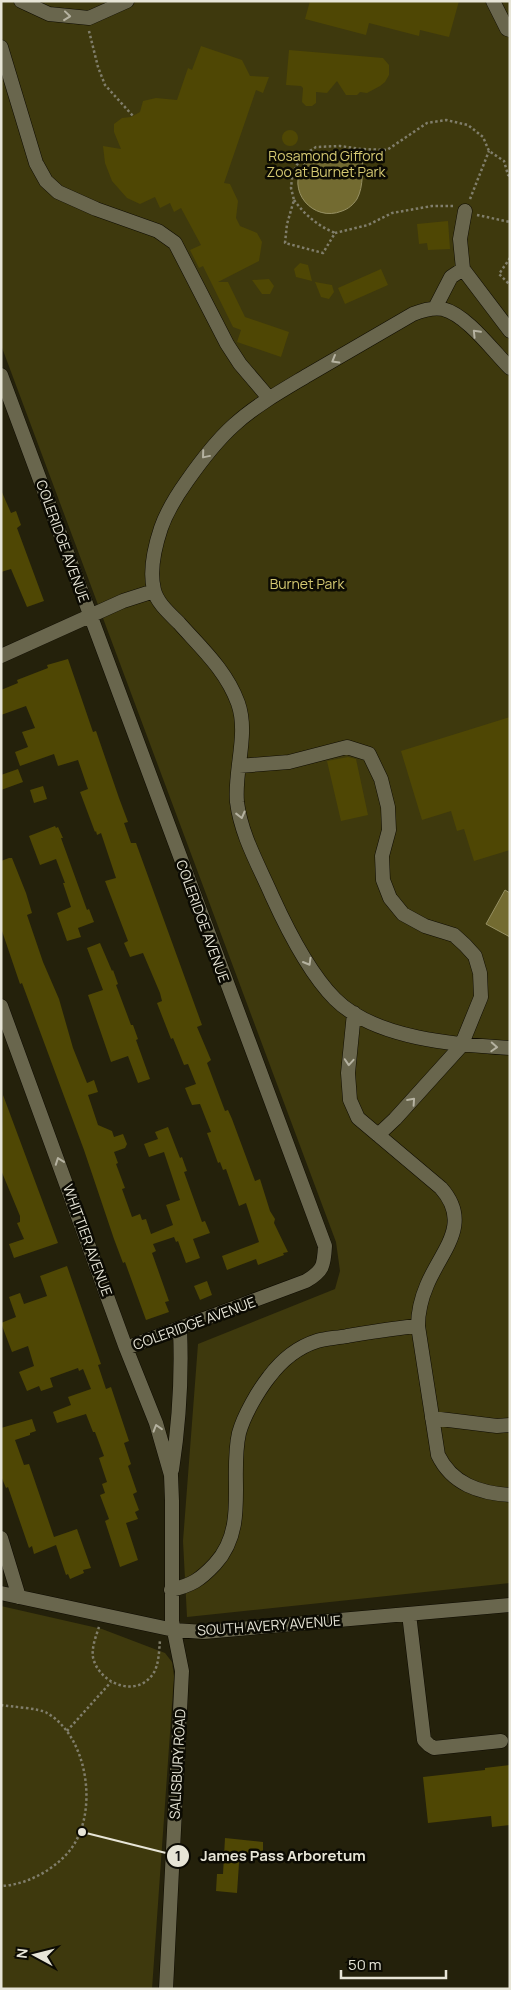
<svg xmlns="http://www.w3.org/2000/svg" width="511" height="1990" font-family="Manrope,sans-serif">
  <rect width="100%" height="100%" fill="#24210b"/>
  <path fill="#3e390d" d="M1,1h509v1582l-323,34 -4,-76 15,-197 137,-55 5,-18 -4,-29 -335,-897z
    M1,1606l101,23 63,24 7,9 2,14 -22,313h-151z"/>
  <path fill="#736b31" stroke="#969063" d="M328,152l35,1c-1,15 1,33 -6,46 -4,6 -9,10 -15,12 -29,12 -57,-21 -38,-47 5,-7 15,-10 24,-12z
    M505,890l5,3v44l-24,-13z"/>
  <path fill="#4f4704" d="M310,1h149l-10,36 -29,-7 -1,6 -50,-13 -3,12 -61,-16z
    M201,46l41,14 8,16 19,1 -6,16 -7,-3 -32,93 6,1 8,17 -2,17 4,8 17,7 5,9 -3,19 -41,21h10l17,35 44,15 -8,25 -44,-15 4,-12 -8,-3 -30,-61 -4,2 -9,-18 11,-5 -20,-37 -7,4 -4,-9 -10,5 -5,-11 -15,7 -13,-6 -15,-17 -7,-18 -2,-17 18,3 -7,-17v-8l8,-6 9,-1 9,-5 3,-11 13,-3 21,2 11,-32 4,2z
    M289,50l94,8 6,7v10l-4,7 -5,4 -13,7 -7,-1 -3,3h-11l-9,-14 -10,12 -11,-1v11l-4,3h-6l-4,-4 1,-14 -2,-2 -15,-1z
    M282 138a8 8 0 1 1 16 0a8 8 0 1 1-16 0Z
    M448,221l2,28 -22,1 -1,-7 -8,1 -2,-20z
    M300,263l8,2 4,16 -16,-4 -2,-8z
    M381,269l7,16 -43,19 -7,-16z
    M269,279l5,7 -4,8h-8l-10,-14z
    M315,282l17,3 2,7 -5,7 -8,-2z
    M1,490l10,23 5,-2 5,14 -4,3 27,73 -17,6 -16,-38 -10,3z
    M68,659l25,73 3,-1 23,67 9,24 -4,1 7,20h5l66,182 -5,2 14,33 -4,3 18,48 3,-1 4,9 23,62 5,-2 10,32 5,8 -1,4 14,29 -5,1 1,2 -26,10 -2,-6 -29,11 -5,-14 37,-14 -13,-39 -7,3 -13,-37 -3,1 -3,-8 -2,1 -11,-30 4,-1 -11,-28 -8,1 -3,-7 -4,-10 11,-4 -8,-20 -4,1 -11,-27 -2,1 -14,-36 5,-2 -2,-8 -17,-40 -13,4 -6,-14 4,-2 -23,-60 11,-3 -15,-45 -4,2 -1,-4 -1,1 -15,-40 8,-3 -10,-29 -20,6 -4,-12 -34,12 -5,-14 13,-5 -6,-15 13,-4 -9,-22 -25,9v-25l17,-7 -1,-3 31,-12 -1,-3z
    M510,717v133l-36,11 -10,-32 -7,2 -6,-20 -29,9 -21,-69z
    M348,757l8,2 12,56 -27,6 -14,-60z
    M18,769l5,13 -22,8v-15z
    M43,786l4,13 -13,4 -4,-13z
    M55,826l1,2 2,-1 5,11h-2l26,72 2,-1 5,13 -16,6 3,9 -14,4 -10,-28 14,-6 -8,-24h2l-9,-24 -16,6 -11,-29z
    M9,858h3l14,35 6,20 -5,2 16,47 16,37 14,49 14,35 7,-3 4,12 -10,3 10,30 14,6 2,6 9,-3 4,10 -2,4 -11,4 4,11 -2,1 9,24 -3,1 10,28 8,-3 2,6 4,-1 5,15 22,-9 -7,-20 14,-5 -16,-48 -15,5 -5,-13 14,-5 -3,-7 13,-5 12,31 2,-1 5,14 -3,1 18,50 3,-1 5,12 -17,6 7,19 -14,5 -8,-22 -2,1 -2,-5 -21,7 3,7 -4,2 17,48 -4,1 4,10 -23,8 -21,-58 -2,1 -9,-24 -30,-89 -62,-167 -2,1 -19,-56v-67z
    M100,943l12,28 1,-1 5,14 -2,1 15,40h2l5,14 -2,1 14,39 -12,4 -10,-27 -17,6 -23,-67 15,-5 -16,-42z
    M3,1095l55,148 -44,15 -5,-14 15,-5 -7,-16 3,-1v-6l-19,-46z
    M67,1266l34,98 -3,1 8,24 5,-2 18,54 -5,2 7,21 -3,2 9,26 -4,2 6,16 -4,2 3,7 -12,4 12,37 -18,7 -15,-46 4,-2 -9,-24 5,-2 -3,-9 5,-2 -8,-24 5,-2 -9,-24h-2l-7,-18 -29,9 -4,-11 18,-7 -3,-8 23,-8 -8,-20 -4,2 -1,-3 -28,10 3,9 -12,4 -2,-5 -12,5 -8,-19 15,-6 -6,-20 -16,6 -11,-29 15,-6 -7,-20 11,-4 4,11 23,-8 -7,-20z
    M207,1281l5,14 -12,5 -6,-14z
    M32,1419l4,12 -6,2v2l-15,5 9,25 5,-1 25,73 23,-8 14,39 -8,2 1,3 -14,6 -2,-5 -2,1 -10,-30 -22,9 -2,-8 -3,2 -21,-61 -2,1 -5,-12v-48z
    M510,1765v60l-18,2 -1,-11 -63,7 -5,-46 62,-7v-2z
    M225,1838l38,4v11l-14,1 -10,9 -2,30 -21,-2 1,-17h6z"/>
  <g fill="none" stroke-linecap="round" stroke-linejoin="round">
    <g stroke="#0e0b00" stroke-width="15">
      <path id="minor" d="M21,1l28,13 40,4 38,-17
        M493,1l14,28 3,1
        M1,47l35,116 10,18 12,11 38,17 62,22 17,12 52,101 13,20 29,34
        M465,211l-5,28 3,30 47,62
        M435,308l16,-31 12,-8
        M510,368c-17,-17 -43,-53 -67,-59 -10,-2 -20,1 -30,5 -35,20 -70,41 -105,61 -25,15 -52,30 -74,50 -19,17 -33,36 -47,56 -10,14 -20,30 -26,47 -6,18 -12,42 -7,62 3,13 16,24 25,33 22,25 47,47 59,80 11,31 -4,67 -1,99 4,33 22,64 35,94 15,33 38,78 63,103 40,40 122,46 175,49
        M1,375l324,871c-1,20 -2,25 -19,35l-180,67
        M1,656l122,-55 31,-10
        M239,766l50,-4 58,-15 22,7 12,25 7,28 1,23 -7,26 1,24 7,18 13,16 22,12 29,9 11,10 10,11 5,17 1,24 -20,49 -66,73 -17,16
        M1,1006l125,342 30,75 15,52 1,26v120l10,50 -16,318
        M354,1013l-6,60 2,27 8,18 83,70c32,36 0,63 -14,97 -6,14 -9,27 -9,41l20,129c14,29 41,38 72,40
        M432,1418l65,8 13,-1
        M172,1470c7,-46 10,-95 8,-141
        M1,1538l18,59
        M171,1590c21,-5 29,-10 44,-26 34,-37 14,-87 24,-131 5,-18 19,-42 30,-56 12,-16 29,-30 48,-36 9,-3 20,-3 30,-5 24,-4 47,-8 71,-10
        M1,1593l173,37 30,2 306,-27
        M409,1614l15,126 5,5 5,3 67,-7"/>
    </g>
    <path stroke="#807e6b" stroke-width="2.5" stroke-dasharray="2.5 2.5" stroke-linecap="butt" d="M89,31l9,36 7,18 28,31
      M470,199l19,-48
      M294,200c11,15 24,26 41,33
      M453,206h-21l-40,7 -24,12 -33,8 -12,20 -38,-10 2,-19 7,-24 -3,-12 1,-10 4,-12 9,-12 11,-7 24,-1 21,3 26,1 40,-27 19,-3 22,5 15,12 6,14 15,10 4,14 2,1
      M477,215l33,7
      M510,258l-11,16 11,11
      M99,1627c-3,9 -9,24 -5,34 8,23 42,37 59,13 6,-9 6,-23 7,-34
      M1,1705c10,2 38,3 46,8 38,22 49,86 31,124 -12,27 -48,48 -77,49
      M67,1731l44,-49"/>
    <use href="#minor" stroke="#69664d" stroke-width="14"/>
  </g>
  <defs><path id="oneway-chevron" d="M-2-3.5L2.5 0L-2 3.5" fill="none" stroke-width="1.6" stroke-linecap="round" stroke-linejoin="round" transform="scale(1.25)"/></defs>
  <g stroke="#b5b2a0">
    <use href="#oneway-chevron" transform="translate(67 16) rotate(6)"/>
    <use href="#oneway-chevron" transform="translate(476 333) rotate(-134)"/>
    <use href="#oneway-chevron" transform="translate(335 360) rotate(150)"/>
    <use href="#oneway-chevron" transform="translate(205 455) rotate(130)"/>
    <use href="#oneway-chevron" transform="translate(241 815) rotate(76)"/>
    <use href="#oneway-chevron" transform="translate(308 962) rotate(60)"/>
    <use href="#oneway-chevron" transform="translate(494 1047) rotate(3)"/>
    <use href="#oneway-chevron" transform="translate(349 1062) rotate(94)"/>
    <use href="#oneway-chevron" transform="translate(412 1101) rotate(-48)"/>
    <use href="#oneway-chevron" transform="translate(59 1161) rotate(-110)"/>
    <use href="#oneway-chevron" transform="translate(157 1428) rotate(-107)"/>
  </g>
  <g text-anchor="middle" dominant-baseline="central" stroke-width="5" stroke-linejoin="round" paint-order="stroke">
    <g font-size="14" fill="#d5c972" stroke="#0c0b03">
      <text x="326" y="155">Rosamond Gifford<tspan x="326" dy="16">Zoo at Burnet Park</tspan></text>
      <text x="307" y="583">Burnet Park</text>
    </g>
    <g font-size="14" fill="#e7e5d7" stroke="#0c0b03">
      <text transform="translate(63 541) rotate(70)">COLERIDGE AVENUE</text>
      <text transform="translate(203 921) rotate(70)">COLERIDGE AVENUE</text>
      <text transform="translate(88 1240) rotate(70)">WHITTIER AVENUE</text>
      <text transform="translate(194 1323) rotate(-20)">COLERIDGE AVENUE</text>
      <text transform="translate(269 1625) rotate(-4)">SOUTH AVERY AVENUE</text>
      <text transform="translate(177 1764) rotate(-87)">SALISBURY ROAD</text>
    </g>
  </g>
  <path fill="none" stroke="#e7e5d7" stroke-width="2" d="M82 1832L178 1856"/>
  <g fill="#e7e5d7" stroke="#0c0b03" stroke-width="2">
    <circle cx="82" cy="1832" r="5"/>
    <circle cx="178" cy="1856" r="12"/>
  </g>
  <g font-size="15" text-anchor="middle" font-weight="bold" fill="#111">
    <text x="178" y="1861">1</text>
  </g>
  <g font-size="15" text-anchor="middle" font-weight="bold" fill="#e7e5d7" stroke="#0c0b03" stroke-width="5" stroke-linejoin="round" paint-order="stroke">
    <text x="283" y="1861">James Pass Arboretum</text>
  </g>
  <rect width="511" height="1990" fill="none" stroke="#e7e5d7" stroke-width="5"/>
  <g transform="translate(35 1955) rotate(277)" stroke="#0c0b03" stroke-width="4" paint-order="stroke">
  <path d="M0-4L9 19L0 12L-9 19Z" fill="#e7e5d7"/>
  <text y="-8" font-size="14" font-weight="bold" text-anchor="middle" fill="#e7e5d7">N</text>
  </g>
  <path d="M341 1970v8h105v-8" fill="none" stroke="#e7e5d7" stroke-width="2.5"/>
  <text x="348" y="1970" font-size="15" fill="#e7e5d7" stroke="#0c0b03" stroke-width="4" paint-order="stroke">50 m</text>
</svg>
